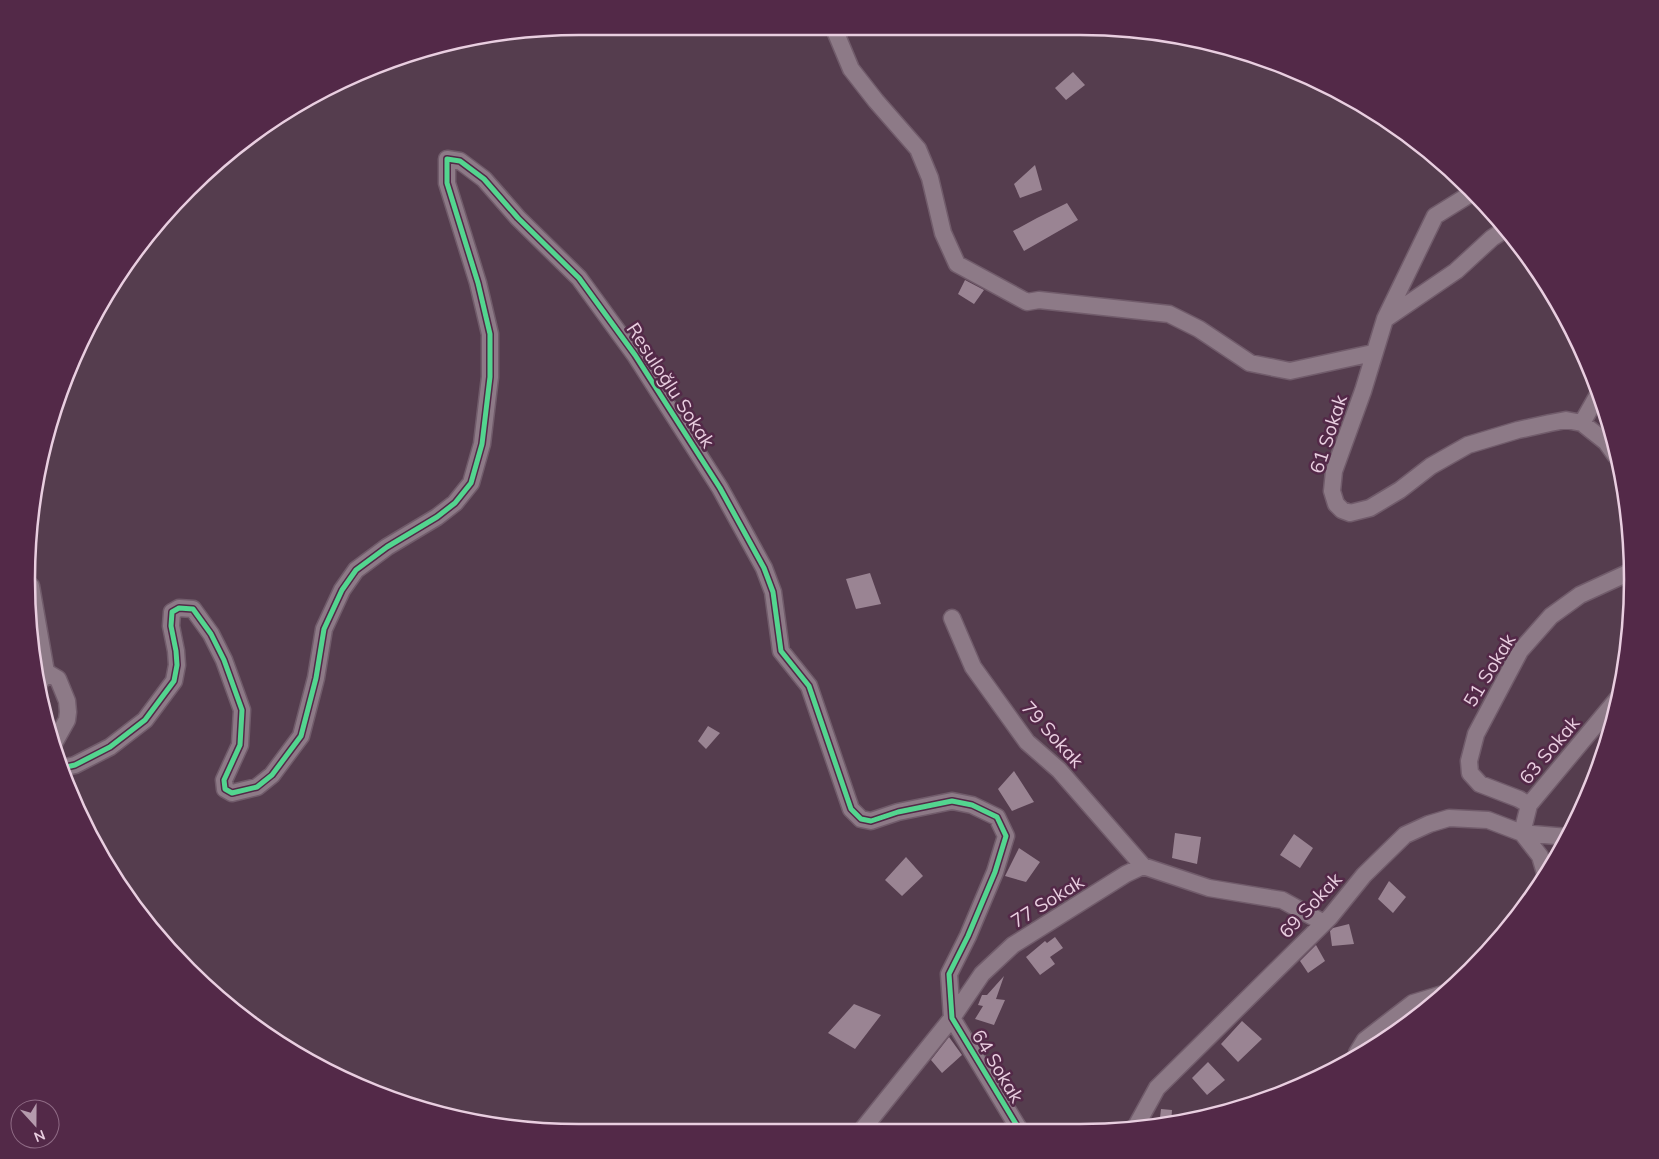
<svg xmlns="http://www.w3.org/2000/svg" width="1659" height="1159" font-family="Mulish,sans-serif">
  <rect width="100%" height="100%" fill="#553d4e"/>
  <path fill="#9a8493" d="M1073,72l12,13 -19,15 -11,-12z
    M1035,165l7,25 -22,8 -6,-14z
    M1067,203l11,17 -54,31 -11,-20 24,-13z
    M965,280l19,10 -10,14 -16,-10z
    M870,573l11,31 -25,5 -10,-30z
    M708,726l12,7 -14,16 -8,-8z
    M1014,771l20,31 -22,9 -14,-22z
    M1175,833l26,4 -4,27 -25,-6z
    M1294,834l19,14 -13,20 -20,-13z
    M1019,848l21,14 -14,20 -21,-6z
    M906,857l17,19 -21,20 -17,-16z
    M1389,881l17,16 -13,16 -15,-14z
    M1349,924l5,20 -22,2 -2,-15 3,-3z
    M1055,937l8,11 -13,9 5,7 -15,11 -14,-18 19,-16 2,2z
    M1316,945l9,16 -17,12 -8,-12z
    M1004,976l-8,23 9,1 -11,25 -19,-6 8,-13 -5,-1 4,-10h5z
    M854,1004l27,11 -26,34 -27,-16z
    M1242,1021l20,18 -24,23 -17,-18z
    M949,1037l13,18 -20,18 -11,-13z
    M1208,1062l17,18 -18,15 -15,-17z
    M1161,1109l11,1 -1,14 -12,3z"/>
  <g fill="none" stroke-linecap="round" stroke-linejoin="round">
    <g stroke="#715c6b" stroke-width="19">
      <path id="minor" d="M833,26l18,43 25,32 42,48 12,29 13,55 14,31 70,38 12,-2 130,14 30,15 51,34 40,8 83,-18
        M1472,193l-37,23 -50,103 -22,72 -29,80 -2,20 4,13 6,6 8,3 20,-5 30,-18 31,-24 37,-21 50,-15 32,-7 16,-3 16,3 24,19 10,14
        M1387,318l69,-47 36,-33 14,-9
        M1582,423l17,-30
        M31,586l15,86 -8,14
        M952,618l21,49 54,75 32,28 84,96
        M46,672l12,7 9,22 1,11 -1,8 -14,25
        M62,768l13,-3 35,-18 35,-27 29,-39 3,-16 -1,-14 -5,-25 1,-14 7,-4 14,1 18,25 13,26 18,50 -2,35 -16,35 1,9 7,4 25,-6 15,-12 29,-39 15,-58 8,-49 18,-39 14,-20 31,-23 50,-30 18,-14 16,-20 11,-39 8,-67v-43l-12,-51 -31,-100v-24l13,2 24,18 34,39 61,60 56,77 85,133 44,80 9,24 8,59 28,35 42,123 10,10 10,2 27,-9 54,-11 20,4 25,12 9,19 -11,36 -27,64 -19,38 3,44 67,111
        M1529,805l-10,-6 -39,-15 -10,-11 -1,-12 7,-27 44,-83 31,-35 29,-21 50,-23
        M1545,873l-5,-17 -18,-23 7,-28 89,-107
        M1357,1053l8,-13 48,-37 33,-10
        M1135,1128l22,-40 173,-171 34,-42 41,-40 24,-11 20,-6 39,2 34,13 46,4
        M862,1130l90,-112 30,-44 31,-29 113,-71 17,-8 66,22 73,12 42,23"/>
    </g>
    <use href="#minor" stroke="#8d7a87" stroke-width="16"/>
    <g stroke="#532948" stroke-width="8">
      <path id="cycleway" d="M62,768l13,-3 35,-18 35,-27 29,-39 3,-16 -1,-14 -5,-25 1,-14 7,-4 14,1 18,25 13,26 18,50 -2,35 -16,35 1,9 7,4 25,-6 15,-12 29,-39 15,-58 8,-49 18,-39 14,-20 31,-23 50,-30 18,-14 16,-20 11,-39 8,-67v-43l-12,-51 -31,-100v-24l13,2 24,18 34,39 61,60 56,77 85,133 44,80 9,24 8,59 28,35 42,123 10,10 10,2 27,-9 54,-11 20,4 25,12 9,19 -11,36 -27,64 -19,38 3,44 67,111"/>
    </g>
    <use href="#cycleway" stroke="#53d58f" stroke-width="5"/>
  </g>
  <g text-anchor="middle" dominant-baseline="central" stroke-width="5" stroke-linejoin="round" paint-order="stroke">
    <g font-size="19" fill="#e9cee0" stroke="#532948">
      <text transform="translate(671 385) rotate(57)">Resuloğlu Sokak</text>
      <text transform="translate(1328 434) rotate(-72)">61 Sokak</text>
      <text transform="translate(1489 670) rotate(-59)">51 Sokak</text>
      <text transform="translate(1053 734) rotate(48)">79 Sokak</text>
      <text transform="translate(1549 750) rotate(-50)">63 Sokak</text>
      <text transform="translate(1047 901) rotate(-32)">77 Sokak</text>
      <text transform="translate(1310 905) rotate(-47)">69 Sokak</text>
      <text transform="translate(998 1066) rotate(59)">64 Sokak</text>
    </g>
  </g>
  <path d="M0 0H1659V1159H0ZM579 35H1080A544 544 0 0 1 1624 579V580A544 544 0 0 1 1080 1124H579A544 544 0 0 1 35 580V579A544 544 0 0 1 579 35Z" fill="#532948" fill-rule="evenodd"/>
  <path fill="none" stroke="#e9cee0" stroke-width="2.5" d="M579 35H1080A544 544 0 0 1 1624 579V580A544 544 0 0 1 1080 1124H579A544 544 0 0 1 35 580V579A544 544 0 0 1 579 35Z"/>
  <g transform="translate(35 1124) rotate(159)"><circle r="24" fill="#532948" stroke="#8f6b85"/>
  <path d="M0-4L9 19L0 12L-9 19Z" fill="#b59bad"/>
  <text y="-8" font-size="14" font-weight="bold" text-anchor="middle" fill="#e9cee0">N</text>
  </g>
</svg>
